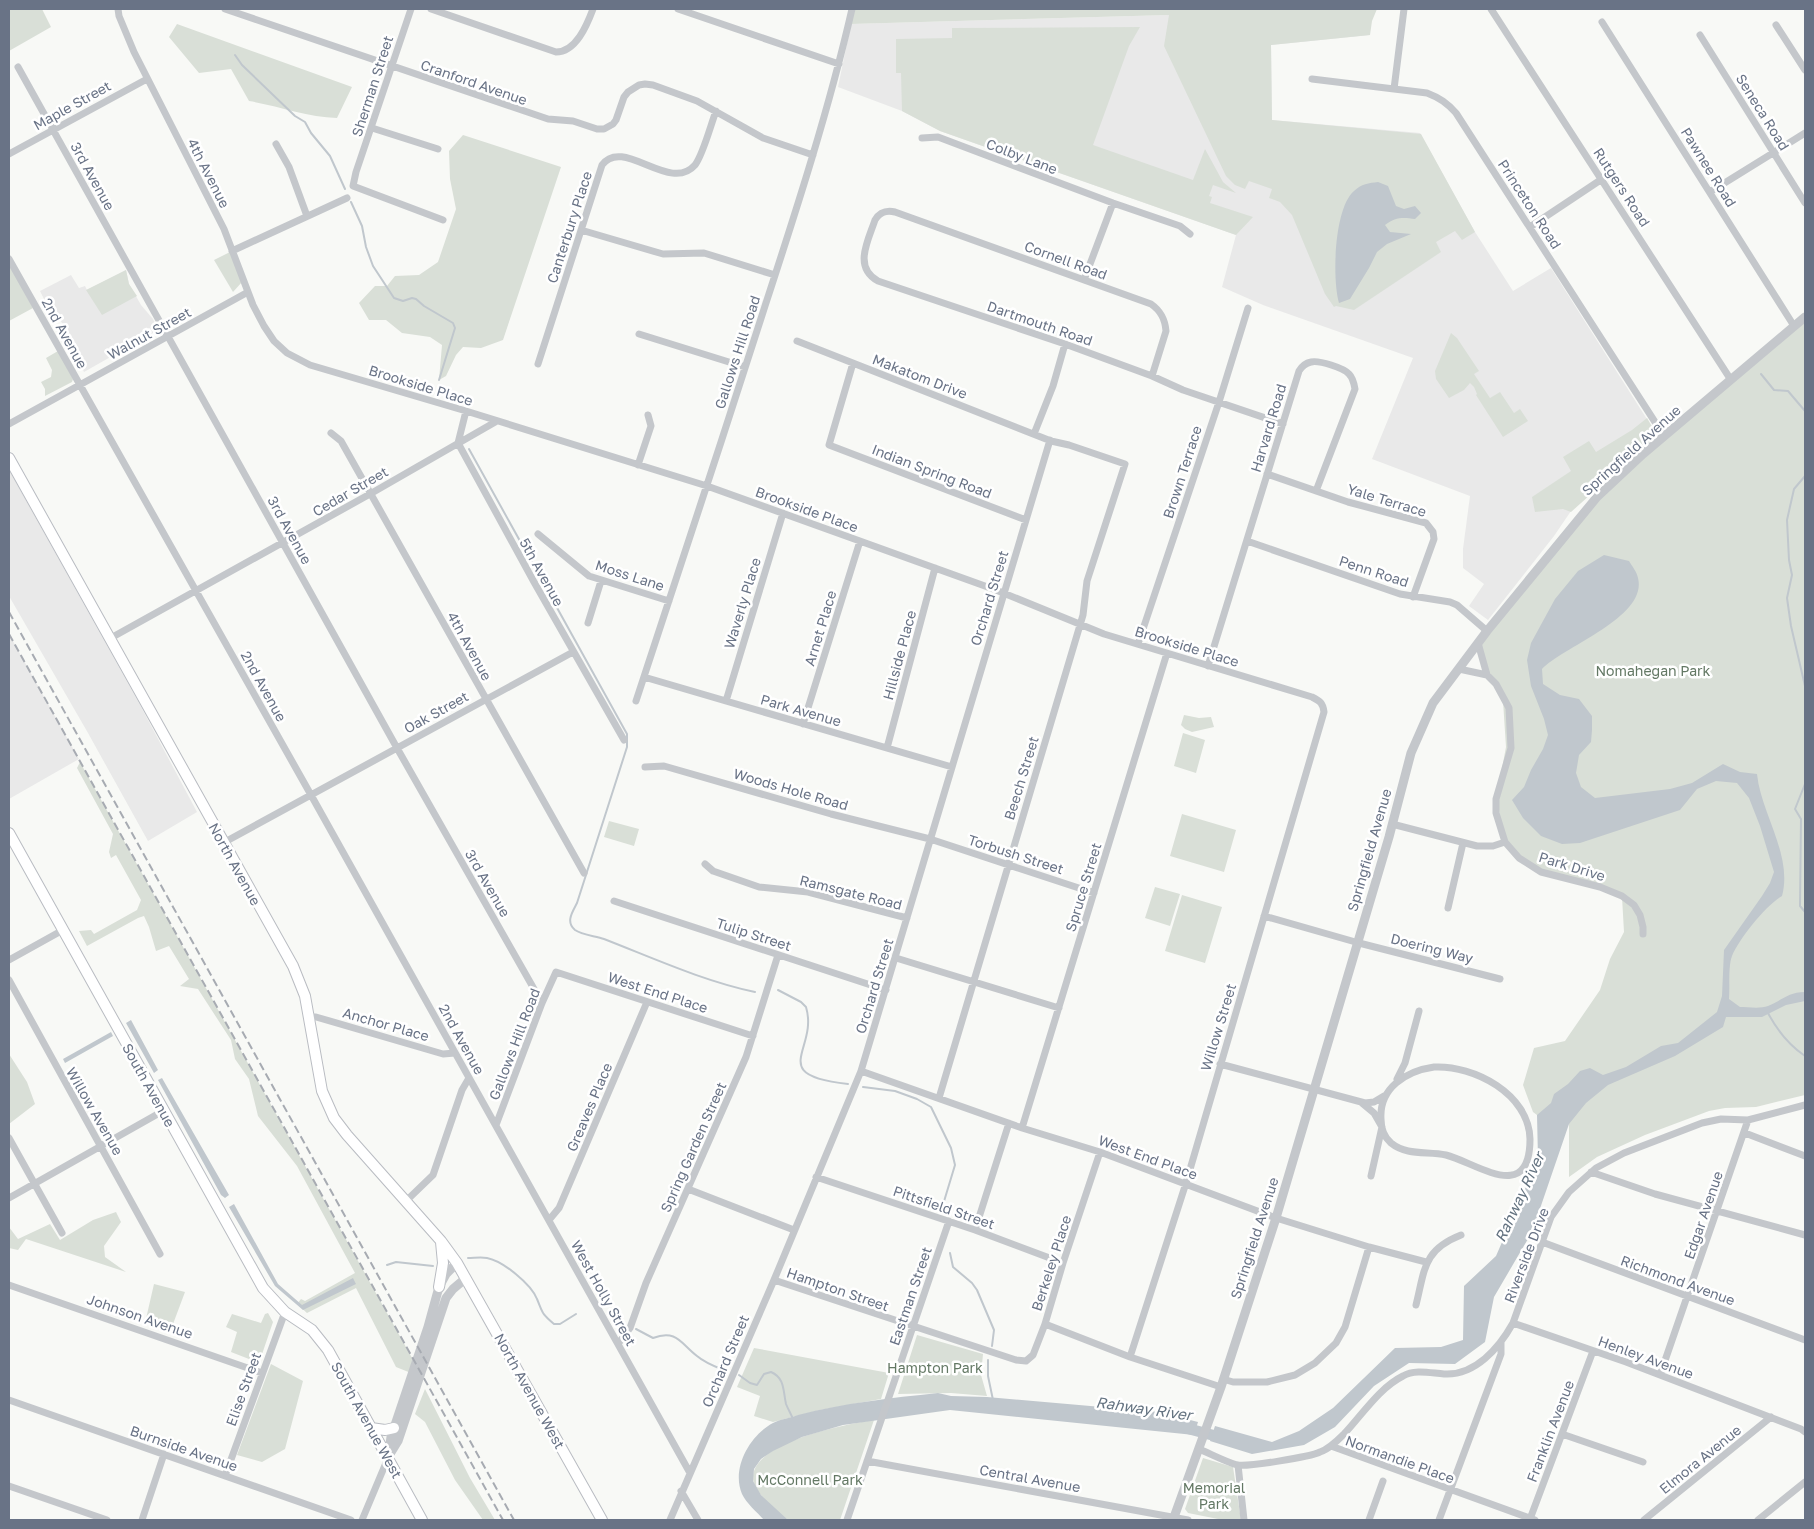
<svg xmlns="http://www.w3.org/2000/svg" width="1814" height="1529" font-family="'Golos Text',sans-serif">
  <rect width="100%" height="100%" fill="#f8f9f6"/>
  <path fill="#e9e9e9" d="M1169,15l201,20 -99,10 1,75 148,13 55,99 38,59 38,-23 106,167 -86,76 -17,25 -66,84 -19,-14 15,-22 -21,-16v-19l7,-53 -98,-37 41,-101 -150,-53 -41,-18 14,-52 -296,-104 -38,-20 -64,-24 13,-63z
    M126,270l3,14 12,21 12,14 5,11 -74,42 -4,-9 -1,-9 -8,-15 -18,-32 -8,-6 -5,-10 31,-16 8,13 6,-2 2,4z
    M9,470l131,235 57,107 -49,29 -60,-108 -79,-137z
    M9,634l70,125 -70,40z"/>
  <path fill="#d9dfd7" d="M9,9h33l9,18 -42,24z
    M855,9h522l-5,12 -2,14 -99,10 1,75 149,14 54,98 -13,8 -7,-9 -19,11 5,10 -87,58 -18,-4 -2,1 -9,-13 -33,-79 -12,-13 -11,-4 3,-9 -23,-8 -4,8 -10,-4 -9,-9 -62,-130 5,-31 -318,9z
    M177,24l175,63 -15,31c-30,-1 -58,-12 -88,-17l-18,-32 -32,4 -30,-36z
    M1140,27l-11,19 -36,99 100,35 12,-31 18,33 13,11 -23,-8 -4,11 3,1 -2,6 43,14 -17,18 -296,-104 -38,-20 -1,-38h-5v-34l56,-1v-10z
    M463,135l98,32 -58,173 -22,8 -18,-1 -7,8 -10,21 -7,4 3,-35 -12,-8 -28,-4 -16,-13h-17l-10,-17 16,-17h12l8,-10 24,-1 19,-13 18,-53 -6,-30 -1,-28z
    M232,251l10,31 -9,10 -19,-32z
    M9,264l24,44 -24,13z
    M126,270l3,14 8,12 -35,19 -16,-25z
    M1805,317v778l-49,12 -31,1 -16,3 -64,24 -48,22 -28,20v-53l-32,-9 -4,-3 -10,-27 11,-37 31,-7 35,-51 10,-31 14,-27 -2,-35 -67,-21 -36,-18 -19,-29 -2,-39 8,-43 -3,-46 -16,-26 -9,-32 119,-146z
    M1451,333l6,5 22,33 -5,3 16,24 10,-6 14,21 6,-4 8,12 -25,16 -27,-42 1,-1 -3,-7 -4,-4 -6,7 -15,8 -13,-19 -1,-8z
    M58,351l15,28 -1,3 -27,14v-7l-4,-7 10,-5 1,-7 -6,-12z
    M1647,418l10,17 -86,77 -8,-3 -28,3 -3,-15 39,-26 -8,-14 26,-16 7,11 36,-22z
    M1184,715l15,3 12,-1 3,10 -22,5 -7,-3 -4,-4z
    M1183,733l22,7 -9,33 -22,-7z
    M80,762l336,603 -5,8 -15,-6 -40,-79 -49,25 -10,-9 4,-5 4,2 50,-28 -58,-107 -39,-50 -9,-37 -14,-20 -4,-19 -33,-51 -18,-3 9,-7 -20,-33 -13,5 -7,-24 -5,-11 -6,2 -51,28 -8,-15 12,-1 3,4 43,-24 4,-10 -25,-45 -5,3 -2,-6 4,-18 -36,-66z
    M1182,814l54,16 -12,42 -54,-16z
    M609,821l30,8 -5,17 -30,-9z
    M1155,887l25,7 -10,32 -25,-8z
    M1182,895l40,12 -17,56 -40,-12z
    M9,1054l18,28 8,22 -26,20z
    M116,1212l5,10 -17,24 1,11 21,15 -100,-33 -8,11 -9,-2v-21l9,12 32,-15 10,16 33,-20z
    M154,1284l31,8 -15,40 -25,-9z
    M268,1313l5,9 -14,41 -28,-11 6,-20 -11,-5 6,-13 29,9 4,-9z
    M917,1335l66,19 -2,21 6,21 -36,-3 -53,1z
    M754,1348l135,25 -8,26 -61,11 -47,12 -19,-6 6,-20 -23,-9z
    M271,1364l32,17 -18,68 -23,13 -25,-7z
    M425,1389l45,89 25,42h-12l-28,-40 -30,-58 -10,-8z
    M874,1420l-34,100h-52c-11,-8 -33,-27 -35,-40 -4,-38 94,-56 121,-60z
    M1203,1458l30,9 8,53h-18l-35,-7 -3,-4z"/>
  <path fill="#c0c7cd" d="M1378,182l10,4 8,20 8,3 11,-3 6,7 -6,6c-12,-2 -20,-2 -30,6l5,7 21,2 -24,10 -10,8 -8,16 -19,31 -11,4c-7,-24 -5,-95 15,-112 7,-7 15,-8 24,-9z
    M1604,555l25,6c3,5 8,11 9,17 10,39 -74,68 -96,91l1,15 17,11 19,4 13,17v14l-1,12 -12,13 -3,18 5,14 14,11 75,-9 22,-6 31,-19 17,8 17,2c4,40 36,81 25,122 -16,9 -43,43 -50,60 -4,10 -2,31 -3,43l11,8c8,0 20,2 28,-1 15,-6 20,-14 37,-14v9l-19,4 -24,12h-36l-3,10 -48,29 -67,29 -22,18 -17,21 -37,108 -38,65 -9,45 -30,22 -46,-1 -35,23 -39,41 -31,18 -52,9 -42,-13 5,-15 57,16 27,-11 34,-23 62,-60 46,-1 22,-7 1,-54 32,-30 42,-97 -1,-44 14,-12 3,-9 14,-10 12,-13 10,-3 13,7 23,-8 35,-21 17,-3 39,-31 5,-16 2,-46 38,-54 8,-13 4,-11 -14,-46 -11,-28 -12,-15 -21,-2 -19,8 -17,21 -100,33 -18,1 -21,-8 -18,-18 -11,-18 12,-13 7,-17 12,-21 5,-14 -4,-16 -13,-33 -4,-26 4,-17 24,-44 23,-28z
    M131,1020l27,50 -4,3 -28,-50z
    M111,1032l2,4 -48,27 -2,-4z
    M162,1078l67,117 -4,3 -4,-3 -63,-115z
    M234,1204l44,80 24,21 51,-27 3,6 -53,26 -28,-24 -46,-79z
    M938,1393l13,3 36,1 172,15 39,10 -4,13 -244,-25 -107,15 -41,12 -29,14 -12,8 -7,10 -1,12 8,14 27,25h-24c-7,-8 -18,-17 -22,-26 -11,-26 8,-59 31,-71 7,-4 18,-5 25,-8 46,-12 93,-17 140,-22z"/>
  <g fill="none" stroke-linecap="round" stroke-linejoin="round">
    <path stroke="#c0c7cd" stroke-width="2" d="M235,55l7,10 53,51 10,6 6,11 19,23 15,33
      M351,202l11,24 4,21 7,19 21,32 9,3 9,-3 4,1 8,7 29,17 2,5 -16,52
      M1761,374l13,16 14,1 17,20
      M469,449l158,285v13l-50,156c-4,8 -12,19 -2,27 7,5 21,6 29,9 49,19 99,42 151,53
      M1805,476l-11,13 -7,31 2,40 3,15 -5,23 4,28 14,60
      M1805,784l-10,25 6,10 -1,87 5,6
      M778,990l23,12 5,5c13,43 -41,68 42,77
      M1768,1013c9,17 21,32 37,43
      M863,1087l32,4 22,8 14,8 20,41 4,17 -13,43
      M950,1253l3,14 19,16 5,7 17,40 -2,16
      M468,1258c6,0 13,-1 19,0 16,3 44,26 50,41 6,14 4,14 17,25h6l16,-10
      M387,1265l9,-3 37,4
      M636,1329l17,9c24,-9 28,6 44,18 8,7 19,11 29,15
      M988,1360v16l5,24
      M739,1375l11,8 7,2 7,-11 7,-2c14,6 12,19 15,32 2,5 5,10 7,15"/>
    <path stroke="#c0c7cd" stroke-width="11" d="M1182,1427l45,12"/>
    <g stroke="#b9bcc2" stroke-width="12">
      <path id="secondary" d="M9,458l284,508 12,30 17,95 12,27 13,17 94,106 16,22 145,257
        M9,833l254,455 22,24 27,18 16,20 94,170
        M439,1287l4,-24 -2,-21
        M371,1428l14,2 9,-2"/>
    </g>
    <path stroke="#c4c7cb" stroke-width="7" d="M118,9l1,7 15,36 90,177 29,76 11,21 10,15 13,12 23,12 156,46 241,75 289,104 108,44 208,63c8,4 11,6 12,15l-138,471 -56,174
      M225,9l323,110 25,2 24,8h7l9,-5 3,-4 8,-23 4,-5 11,-7 6,-1 8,1 44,16 66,37 50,17
      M411,9l-55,163 -3,14 90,34
      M431,9l125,43c20,0 31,-27 37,-43
      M678,9l161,55
      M1491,9l240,371
      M1602,22l192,304
      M1776,25l29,45
      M1700,35l105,168
      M18,67l379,681 145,255
      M1312,79l115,14c13,5 20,10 29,20l208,323
      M1394,89l10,-80
      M372,128l66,21
      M922,138l16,-1 175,66 67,23 10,8
      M276,144l13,23 18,49
      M9,154l138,-75
      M1710,192l95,-59
      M1530,227l72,-48
      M581,230l82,24 41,-1 71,22
      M232,251l115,-53
      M9,259l302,536 379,678
      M1084,280l29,-77
      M639,334l106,33
      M797,341l254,100 18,4 56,19 -38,117 -4,34 -144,483
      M853,363l-24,82 197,75
      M538,364l64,-199c21,-29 68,29 93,0 8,-10 16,-41 21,-54
      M1152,376l14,-45c-1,-12 -5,-20 -15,-27l-256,-92c-9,-2 -15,0 -20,8 -7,21 -22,47 3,61l187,63 87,32 31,14 100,34
      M466,411l-8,32 76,139 90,158
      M9,424l239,-132
      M331,433l10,8 243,432
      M1034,434l19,-48 12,-42
      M638,465l13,-39 -3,-11
      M1267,474l81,28 78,21 7,9 1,7 -21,58
      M538,534l51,42 80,25
      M1247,541l153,53 50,8 7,3 30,26
      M588,623l13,-42
      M109,639l261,-145 127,-73
      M1478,643l9,32 9,9 13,24 2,40 -15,51v14l9,29 14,16 22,14 59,15 22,9 12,9 6,10 3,12v7
      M1138,644l81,-242 29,-94
      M1208,666l91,-295c3,-5 7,-8 12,-9 8,-2 33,6 38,12 4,4 5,9 6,15l-39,102
      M1459,669l28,6
      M644,677l308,90
      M636,701c43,-132 87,-263 129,-395 32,-98 64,-197 87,-297
      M726,701l57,-188
      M803,724l57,-183
      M887,748l48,-180
      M645,767l19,-1 167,48 99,25 164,54
      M1392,824l85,22h16l12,-4
      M223,843l350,-191
      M705,864l8,7 46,16 49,5 99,26
      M614,901l272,89
      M1448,908l15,-65
      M1264,916l95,27 141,36
      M896,958l163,50
      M9,960l54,-30
      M9,980l151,274
      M309,1017h7l127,37 12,-1
      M1220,1064l145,39 9,-1 10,-6
      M1434,1067c40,-2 95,27 96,72 0,66 -53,24 -84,16 -19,-4 -39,1 -55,-12 -7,-6 -10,-14 -10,-24 -2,-31 25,-48 53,-52z
      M861,1071l161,57 78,24 176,66 93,29 57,15
      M1397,1079l8,-16 14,-52
      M1362,1103l12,10 8,14 -11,49
      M496,1125l46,-122 14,-31 197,64
      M1022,1128l145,-475
      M1745,1133l60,23
      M9,1138l53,95
      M1591,1172l64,22 150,41
      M816,1177l159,53 88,33
      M688,1189l106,41
      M9,1198l154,-87
      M405,1202l28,-27 29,-85 7,-12
      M549,1220l10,-12 88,-206
      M975,1230l34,-107
      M1542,1242l263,98
      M774,1280l242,80 10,1 7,-6 12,-31 18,-61 37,-111
      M9,1285l253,88
      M1416,1305c9,-36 7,-55 45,-70
      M1513,1323l113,39 175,67 4,3
      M1045,1324l85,33 91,30
      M618,1344l12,-16 16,-45 100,-226 32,-102
      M1660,1375l88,-255
      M1223,1379l10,3h34l28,-7 20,-12 21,-20 9,-16 24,-80
      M9,1400l342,120
      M1562,1434l81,28
      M1331,1446l204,74
      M1199,1449c12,5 25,12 38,16 10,2 73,-8 83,-13 9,-3 17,-11 24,-18 18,-19 35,-46 59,-58 12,-7 27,-3 41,-2 31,2 55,-26 69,-51l38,-106 18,-25 27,-24 28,-15 78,-30 19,-4 27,1 57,-15
      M867,1461l321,59
      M1238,1465l6,55
      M225,1476l60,-164
      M9,1486l98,34
      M681,1491l17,29
      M1530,1519l63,-168
      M142,1520l22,-66
      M362,1520l26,-62
      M670,1520l104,-240 87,-209 189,-631
      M847,1520l102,-299
      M1369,1520l14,-39
      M1439,1520l62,-166v-12
      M1644,1520l127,-103
      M1758,1520l47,-38"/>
    <path stroke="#c4c7cb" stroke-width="9" d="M390,1454l8,-13 48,-143 7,-9 13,-11
      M388,1458l3,-21 37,-110 11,-40 7,-13 11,-11
      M1173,1520l48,-133 55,-169 113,-381 22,-84 22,-50 54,-72 110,-134 46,-43 162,-137"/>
    <use href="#secondary" stroke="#fff" stroke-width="10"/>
    <path stroke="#a7abb2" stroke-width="2" stroke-dasharray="8 4" stroke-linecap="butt" d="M9,612l505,908
      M9,634l494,886"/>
  </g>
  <g text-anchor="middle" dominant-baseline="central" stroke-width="5" stroke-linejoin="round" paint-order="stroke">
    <g font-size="14" fill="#697386" stroke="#fff">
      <text transform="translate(474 82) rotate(19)">Cranford Avenue</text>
      <text transform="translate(372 86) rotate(-72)">Sherman Street</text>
      <text transform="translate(72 105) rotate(-29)">Maple Street</text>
      <text transform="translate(1763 112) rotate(58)">Seneca Road</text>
      <text transform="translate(1022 156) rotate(21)">Colby Lane</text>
      <text transform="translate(1709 167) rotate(58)">Pawnee Road</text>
      <text transform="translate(209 173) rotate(63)">4th Avenue</text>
      <text transform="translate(93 176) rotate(61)">3rd Avenue</text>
      <text transform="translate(1622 187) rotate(57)">Rutgers Road</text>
      <text transform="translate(1530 204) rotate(57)">Princeton Road</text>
      <text transform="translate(569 227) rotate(-72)">Canterbury Place</text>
      <text transform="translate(1066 260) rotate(20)">Cornell Road</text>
      <text transform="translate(1040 323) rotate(19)">Dartmouth Road</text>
      <text transform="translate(65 333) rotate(61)">2nd Avenue</text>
      <text transform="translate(149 333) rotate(-29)">Walnut Street</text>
      <text transform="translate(737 352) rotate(-72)">Gallows Hill Road</text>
      <text transform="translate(920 376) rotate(21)">Makatom Drive</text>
      <text transform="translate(421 385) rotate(17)">Brookside Place</text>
      <text transform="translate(1268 428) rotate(-73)">Harvard Road</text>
      <text transform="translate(1631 450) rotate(-42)">Springfield Avenue</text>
      <text transform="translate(932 471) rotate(21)">Indian Spring Road</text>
      <text transform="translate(1182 472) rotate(-72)">Brown Terrace</text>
      <text transform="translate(350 491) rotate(-30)">Cedar Street</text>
      <text transform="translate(1387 500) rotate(17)">Yale Terrace</text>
      <text transform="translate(807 509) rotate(20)">Brookside Place</text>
      <text transform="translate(290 530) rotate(61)">3rd Avenue</text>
      <text transform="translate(1374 571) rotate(18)">Penn Road</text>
      <text transform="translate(542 572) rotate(61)">5th Avenue</text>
      <text transform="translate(630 575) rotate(18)">Moss Lane</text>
      <text transform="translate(989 598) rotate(-73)">Orchard Street</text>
      <text transform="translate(742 603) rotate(-73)">Waverly Place</text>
      <text transform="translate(820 628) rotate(-73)">Arnet Place</text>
      <text transform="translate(470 646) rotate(61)">4th Avenue</text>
      <text transform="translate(1187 646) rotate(17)">Brookside Place</text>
      <text transform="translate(899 655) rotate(-75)">Hillside Place</text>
      <text transform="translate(264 686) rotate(61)">2nd Avenue</text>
      <text transform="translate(801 710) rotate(16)">Park Avenue</text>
      <text transform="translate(436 712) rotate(-29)">Oak Street</text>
      <text transform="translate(1021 778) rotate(-73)">Beech Street</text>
      <text transform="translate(791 789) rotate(16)">Woods Hole Road</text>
      <text transform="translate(1369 850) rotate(-74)">Springfield Avenue</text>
      <text transform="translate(1016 854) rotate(18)">Torbush Street</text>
      <text transform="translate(235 864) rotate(61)">North Avenue</text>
      <text transform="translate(1572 866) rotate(17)">Park Drive</text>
      <text transform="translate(488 883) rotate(60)">3rd Avenue</text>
      <text transform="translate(1083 887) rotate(-73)">Spruce Street</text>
      <text transform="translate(851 892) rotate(14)">Ramsgate Road</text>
      <text transform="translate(754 934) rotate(18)">Tulip Street</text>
      <text transform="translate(1432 948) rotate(14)">Doering Way</text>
      <text transform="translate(874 986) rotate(-73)">Orchard Street</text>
      <text transform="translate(658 992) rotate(18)">West End Place</text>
      <text transform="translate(386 1024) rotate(16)">Anchor Place</text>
      <text transform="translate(1218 1027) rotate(-73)">Willow Street</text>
      <text transform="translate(462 1039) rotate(61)">2nd Avenue</text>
      <text transform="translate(514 1044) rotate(-69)">Gallows Hill Road</text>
      <text transform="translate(149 1085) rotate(61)">South Avenue</text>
      <text transform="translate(589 1107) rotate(-67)">Greaves Place</text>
      <text transform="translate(95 1111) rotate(60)">Willow Avenue</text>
      <text transform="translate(693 1147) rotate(-66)">Spring Garden Street</text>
      <text transform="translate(1148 1157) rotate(20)">West End Place</text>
      <text transform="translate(944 1207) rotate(19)">Pittsfield Street</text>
      <text transform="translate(1703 1215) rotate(-71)">Edgar Avenue</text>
      <text transform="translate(1254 1238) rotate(-72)">Springfield Avenue</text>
      <text transform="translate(1526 1255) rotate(-69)">Riverside Drive</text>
      <text transform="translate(1051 1263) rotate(-72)">Berkeley Place</text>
      <text transform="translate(1678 1280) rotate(20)">Richmond Avenue</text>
      <text transform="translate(838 1289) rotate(19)">Hampton Street</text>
      <text transform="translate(604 1293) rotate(61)">West Holly Street</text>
      <text transform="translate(910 1296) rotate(-71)">Eastman Street</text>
      <text transform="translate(140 1316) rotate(19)">Johnson Avenue</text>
      <text transform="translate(1646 1357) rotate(20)">Henley Avenue</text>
      <text transform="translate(725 1361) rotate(-67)">Orchard Street</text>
      <text transform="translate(243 1389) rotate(-70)">Elise Street</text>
      <text transform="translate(530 1391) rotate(61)">North Avenue West</text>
      <text transform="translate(367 1420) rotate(61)">South Avenue West</text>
      <text transform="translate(1550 1431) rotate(-69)">Franklin Avenue</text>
      <text transform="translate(184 1448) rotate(19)">Burnside Avenue</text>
      <text transform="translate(1400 1459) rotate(20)">Normandie Place</text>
      <text transform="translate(1700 1459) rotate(-39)">Elmora Avenue</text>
      <text transform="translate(1030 1478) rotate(10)">Central Avenue</text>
    </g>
    <g font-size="14" fill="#637864" stroke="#fff">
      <text x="1653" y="670">Nomahegan Park</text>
      <text x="935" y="1367">Hampton Park</text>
      <text x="810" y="1479">McConnell Park</text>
      <text x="1214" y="1487">Memorial<tspan x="1214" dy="16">Park</tspan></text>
    </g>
    <g font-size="15" font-style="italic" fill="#647381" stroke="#fff">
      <text transform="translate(1519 1197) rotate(-65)">Rahway River</text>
      <text transform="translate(1144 1408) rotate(8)">Rahway River</text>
    </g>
  </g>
  <rect width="1814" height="1529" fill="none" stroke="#697386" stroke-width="20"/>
</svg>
